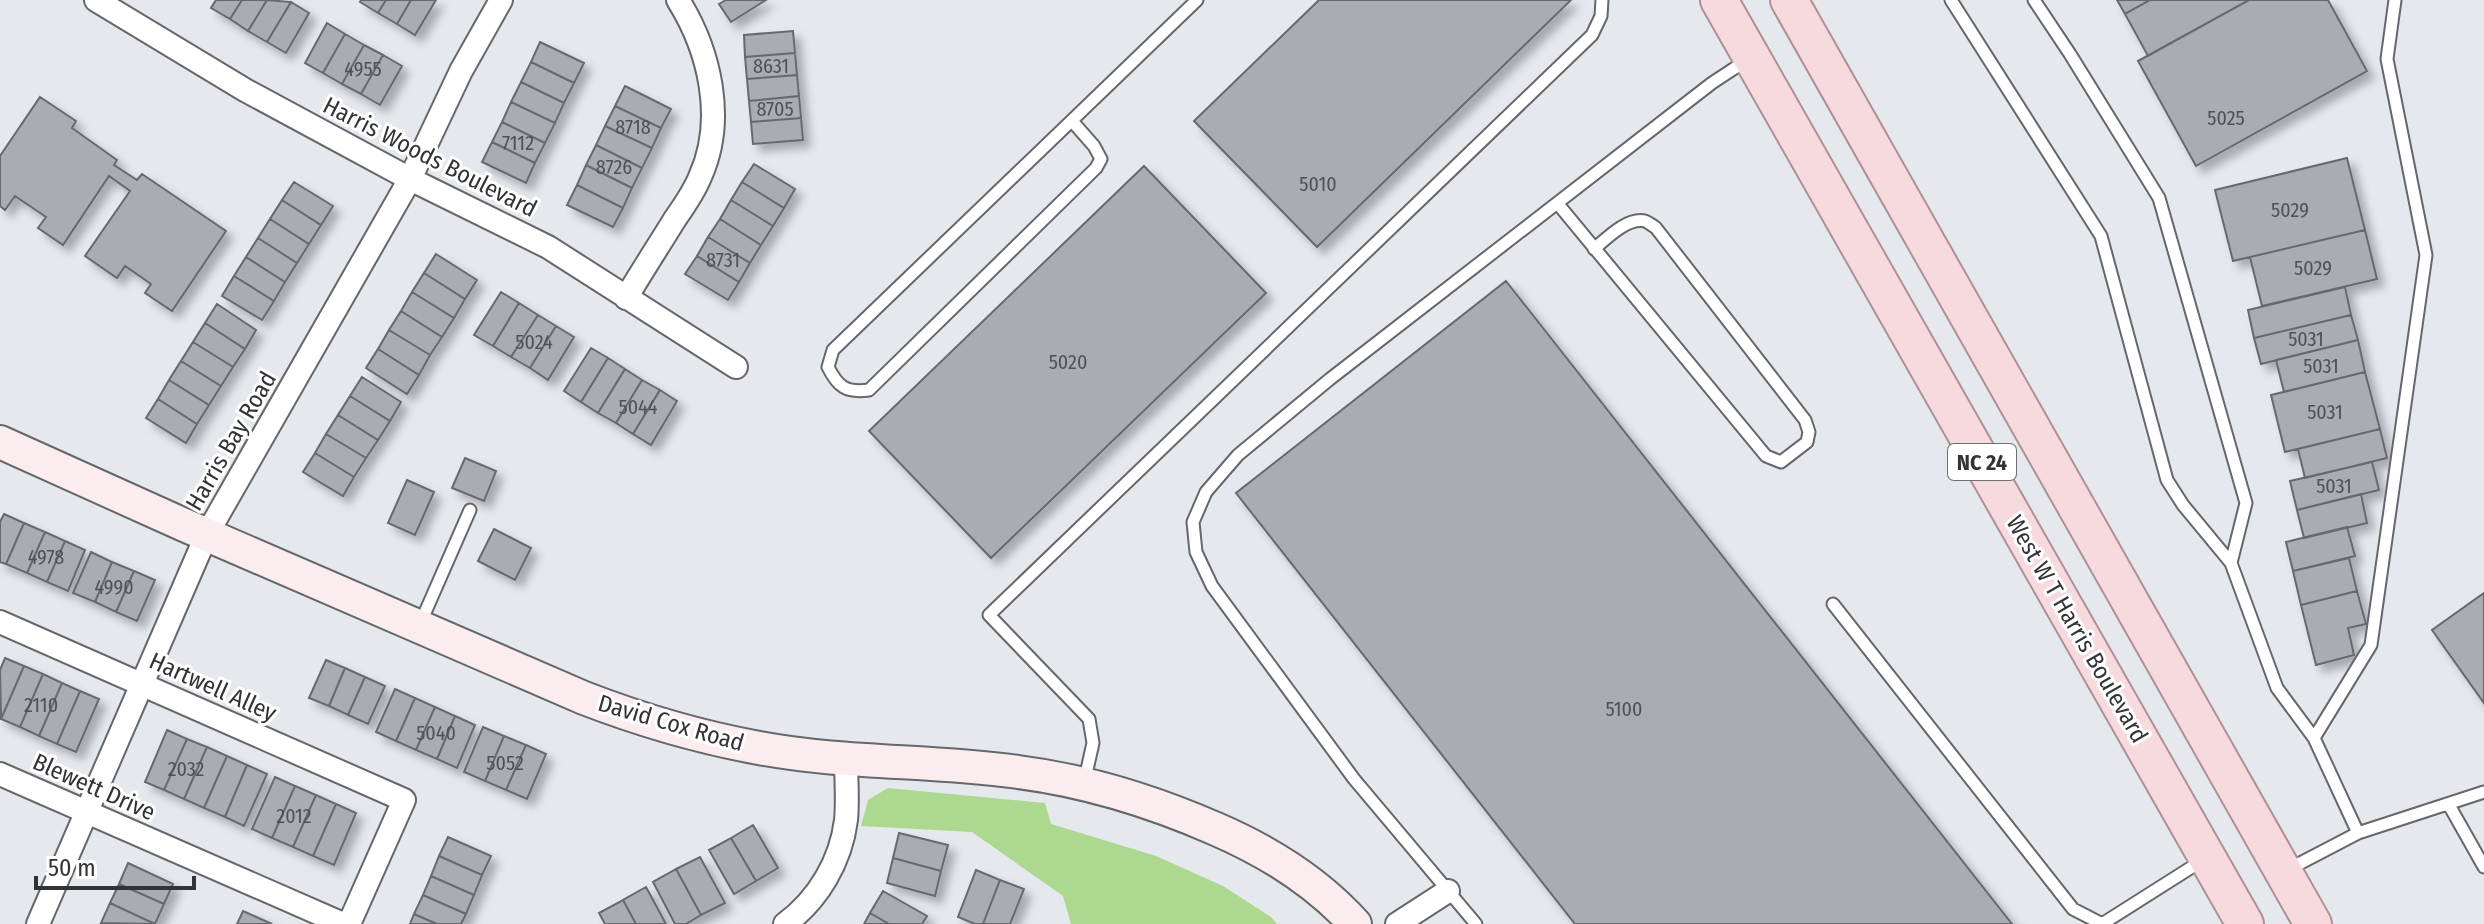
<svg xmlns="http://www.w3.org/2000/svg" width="2484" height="924" font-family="'Fira Sans Condensed',sans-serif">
  <defs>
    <filter id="shadow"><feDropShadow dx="7" dy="7" stdDeviation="4" flood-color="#0004"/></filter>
  </defs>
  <rect width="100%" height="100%" fill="#e5e8ed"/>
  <path fill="#acd88f" d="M888,788l157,15 6,21 105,32 67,30 48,31 6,7h-206l-8,-28 -91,-64 -111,-6 7,-26z"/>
  <path fill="#a9acb1" stroke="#67696e" stroke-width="2" filter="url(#shadow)" d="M216,0h26l-12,19 -19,-11z
    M242,0h25l-19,31 -18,-12z
    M267,0l24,2 -24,40 -19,-11z
    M361,0h25l-8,13 -18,-11z
    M386,0h25l-14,24 -19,-11z
    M411,0h25l-21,35 -18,-11z
    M726,0h40l-35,22 -12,-18z
    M1319,0h252l-254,247 -123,-126z
    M2117,0h33l-25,14z
    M2150,0h99l-101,56 -23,-42z
    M2249,0h79l39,71 -171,95 -58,-105z
    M291,2l18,11 -23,40 -19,-11z
    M327,23l18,11 -22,39 -18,-10z
    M793,31l2,22 -50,4 -1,-22z
    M345,34l19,11 -22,39 -19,-11z
    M540,42l44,21 -10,20 -43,-21z
    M364,45l19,10 -22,39 -19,-10z
    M795,53l2,22 -50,4 -2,-22z
    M383,55l19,11 -22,39 -19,-11z
    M531,62l43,21 -10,20 -43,-21z
    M797,75l2,21 -50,5 -2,-22z
    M521,82l43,21 -9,20 -44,-21z
    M625,86l46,23 -10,19 -46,-22z
    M799,96l2,22 -50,4 -2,-21z
    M40,97l36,24 -4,7 45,32 -3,5 23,15 5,-6 84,57 -54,80 -27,-18 6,-9 -26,-18 -8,12 -32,-22 45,-65 -21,-15 -46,69 -25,-17 8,-11 -31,-21 -10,14 -5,-4v-50z
    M511,102l44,21 -10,20 -43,-21z
    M615,106l46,22 -9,20 -47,-22z
    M801,118l2,22 -50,4 -2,-22z
    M502,122l43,21 -10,20 -43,-21z
    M605,126l47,22 -10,20 -46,-23z
    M492,142l43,21 -9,20 -44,-21z
    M596,145l46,23 -10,20 -46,-23z
    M2347,158l18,72 -132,31 -18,-71z
    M754,164l41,25 -11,19 -42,-26z
    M586,165l46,23 -9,20 -46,-23z
    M1144,166l122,127 -275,265 -122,-127z
    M294,182l39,24 -12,19 -39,-25z
    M742,182l42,26 -11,18 -42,-26z
    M577,185l46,23 -10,19 -46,-22z
    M282,200l39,25 -12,19 -39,-25z
    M731,200l42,26 -12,19 -41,-26z
    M270,219l39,25 -12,19 -39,-25z
    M720,219l41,26 -11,18 -42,-26z
    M2365,230l12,49 -115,27 -12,-49z
    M708,237l42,26 -11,19 -42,-26z
    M258,238l39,25 -12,19 -39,-25z
    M436,254l41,26 -12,19 -41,-26z
    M697,256l42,26 -11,18 -43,-26z
    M246,257l39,25 -11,19 -40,-25z
    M424,273l41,26 -11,19 -42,-26z
    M234,276l40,25 -12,19 -40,-24z
    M1506,281l506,643h-437l-339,-431z
    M2345,287l6,28 -97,23 -6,-28z
    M412,292l42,26 -12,19 -41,-26z
    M501,292l18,11 -26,43 -19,-11z
    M519,303l19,12 -27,42 -18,-11z
    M217,304l39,26 -11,19 -40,-26z
    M401,311l41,26 -12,18 -41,-25z
    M538,315l18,11 -26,42 -19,-11z
    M2351,315l7,25 -97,24 -7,-26z
    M205,323l40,26 -12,18 -40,-25z
    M556,326l18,11 -26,43 -18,-12z
    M389,330l41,25 -11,20 -41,-26z
    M2358,340l7,32 -81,20 -8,-32z
    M193,342l40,25 -12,19 -40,-25z
    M591,348l17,10 -27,44 -17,-11z
    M378,349l41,26 -12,19 -41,-26z
    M608,358l17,11 -27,44 -17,-11z
    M181,361l40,25 -12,19 -40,-25z
    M625,369l17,11 -26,43 -18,-10z
    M2365,372l15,57 -95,23 -14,-57z
    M362,377l39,25 -11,19 -40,-25z
    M169,380l40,25 -12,19 -39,-25z
    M642,380l18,10 -27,44 -17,-11z
    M660,390l17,11 -26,44 -18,-11z
    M350,396l40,25 -12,19 -40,-25z
    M158,399l39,25 -11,19 -40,-25z
    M338,415l40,25 -12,18 -40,-24z
    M2380,429l7,29 -82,20 -7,-29z
    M326,434l40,24 -12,19 -39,-24z
    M315,453l39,24 -11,19 -40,-24z
    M465,458l31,13 -12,30 -32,-13z
    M2372,462l7,28 -82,20 -7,-29z
    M407,480l27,12 -19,43 -27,-12z
    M2361,494l6,29 -63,15 -7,-28z
    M4,514l20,9 -18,41 -6,-2v-40z
    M24,523l21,9 -18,41 -21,-9z
    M2347,527l8,29 -62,15 -7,-29z
    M494,529l37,19 -16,32 -37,-19z
    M45,532l20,9 -18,41 -20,-9z
    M65,541l20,9 -17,41 -21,-9z
    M91,552l21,10 -17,40 -22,-9z
    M2349,558l8,33 -56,14 -8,-34z
    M112,562l22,9 -18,41 -21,-10z
    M134,571l21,9 -18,41 -21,-9z
    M2357,591l9,33 -18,4 6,27 -38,10 -15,-60z
    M2484,593v110l-52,-73z
    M5,658l19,8 -23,53 -1,-49z
    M326,660l19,8 -16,38 -20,-8z
    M24,666l19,8 -23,53 -19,-8z
    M345,668l20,9 -17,38 -19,-9z
    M43,674l19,9 -23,53 -19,-9z
    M365,677l20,9 -17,38 -20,-9z
    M62,683l18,8 -23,53 -18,-8z
    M395,689l20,9 -19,43 -20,-9z
    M80,691l19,8 -23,53 -19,-8z
    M415,698l20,9 -19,43 -20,-9z
    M435,707l20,9 -18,43 -21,-9z
    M455,716l20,9 -18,43 -20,-9z
    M483,727l21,9 -19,45 -21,-9z
    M167,730l20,9 -23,51 -19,-8z
    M504,736l22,9 -20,45 -21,-9z
    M187,739l20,8 -23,52 -20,-9z
    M526,745l20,9 -19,45 -21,-9z
    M207,747l20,9 -23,52 -20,-9z
    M227,756l20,9 -22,52 -21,-9z
    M247,765l20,9 -23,52 -19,-9z
    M275,777l20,9 -23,52 -20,-9z
    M295,786l21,9 -23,52 -21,-9z
    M316,795l20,9 -23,52 -20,-9z
    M336,804l20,9 -22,52 -21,-9z
    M753,825l25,43 -22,13 -25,-43z
    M899,833l49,12 -7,26 -48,-13z
    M448,837l43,19 -9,19 -43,-19z
    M731,838l25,43 -22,13 -25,-44z
    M439,856l43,19 -8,20 -43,-19z
    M700,857l25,46 -24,12 -25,-46z
    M893,858l48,13 -6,25 -48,-13z
    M128,863l45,21 -9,20 -45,-20z
    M676,869l25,46 -15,9h-11l-22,-42z
    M976,870l24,10 -17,44h-8l-17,-7z
    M431,876l43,19 -8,19 -43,-19z
    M1000,880l24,9 -14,35h-27z
    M119,884l45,20 -9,20 -45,-21z
    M646,887l20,37h-30l-13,-24z
    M883,891l44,25 -5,8h-33l-19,-11z
    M423,895l43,19 -5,10h-24l-23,-10z
    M623,900l13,24h-31l-6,-11z
    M110,903l45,21 -54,-1z
    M243,911l29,13h-35z
    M870,913l19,11h-25z
    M414,914l23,10h-27z"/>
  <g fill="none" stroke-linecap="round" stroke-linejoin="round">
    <g stroke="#65676c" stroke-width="15">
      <path id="lane" d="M1951,0l150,236 66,244 16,25 48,58
        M2034,0l36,54 89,144 87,305 -15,60 46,125 37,50 44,95 -69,36
        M1072,121l22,25 7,13 -5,9 -227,222c-23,3 -31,-3 -41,-23l5,-17 364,-350
        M1558,204l208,252 15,6 26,-20 2,-10 -4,-12 -149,-192c-1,-1 -10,-7 -11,-7 -18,-4 -39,18 -51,28
        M1833,604l240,305 29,15
        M420,624l50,-114
        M2314,738l57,-93 55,-390 -39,-196 8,-59
        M1084,783l9,-40 -4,-24 -100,-104 603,-580 9,-19 1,-16
        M2449,805l35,62
        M2358,833l126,-41
        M1476,924l-122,-145 -142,-193 -16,-34 -3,-30 13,-30 32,-37 92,-76 382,-296 35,-23
        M2102,924l101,-64"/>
    </g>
    <g stroke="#65676c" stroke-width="26">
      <path id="street" d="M96,0l149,90 165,89 138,68 188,120
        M626,298c16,-27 33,-53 49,-79 9,-13 19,-27 25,-42 26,-57 10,-126 -22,-177
        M0,622l404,178 -55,124
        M0,774l343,150
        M38,924l169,-390 203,-355 51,-108 40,-71
        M785,924c33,-24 56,-63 61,-104 2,-20 0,-42 0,-62
        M1397,924l51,-33"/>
    </g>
    <g stroke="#65676c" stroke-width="36">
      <path id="secondary" d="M0,442l182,82 402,174c57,22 115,39 175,50 85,16 173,12 259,24 70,9 134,29 198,57 51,22 101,53 139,95"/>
    </g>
    <g stroke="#ae9095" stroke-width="40">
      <path id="primary" d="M1719,0l526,924
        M1789,0l524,924"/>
    </g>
    <use href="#lane" stroke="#fff" stroke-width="11"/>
    <use href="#street" stroke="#fff" stroke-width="22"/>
    <use href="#secondary" stroke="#fbedee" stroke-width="32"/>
    <use href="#primary" stroke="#f7dade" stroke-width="36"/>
  </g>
  <g text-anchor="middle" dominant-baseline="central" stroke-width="6" stroke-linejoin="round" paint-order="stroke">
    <g font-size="20" fill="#505154">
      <text x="771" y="66">8631</text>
      <text x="363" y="69">4955</text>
      <text x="775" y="109">8705</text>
      <text x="2226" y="118">5025</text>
      <text x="633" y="127">8718</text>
      <text x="518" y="143">7112</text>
      <text x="614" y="167">8726</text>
      <text x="1318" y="184">5010</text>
      <text x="2290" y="210">5029</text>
      <text x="723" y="260">8731</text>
      <text x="2313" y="268">5029</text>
      <text x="2306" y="339">5031</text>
      <text x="534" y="342">5024</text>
      <text x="1068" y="362">5020</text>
      <text x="2321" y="366">5031</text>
      <text x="638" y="407">5044</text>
      <text x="2325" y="412">5031</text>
      <text x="2334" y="486">5031</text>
      <text x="46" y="557">4978</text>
      <text x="114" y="587">4990</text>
      <text x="41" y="705">2110</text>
      <text x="1624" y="709">5100</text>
      <text x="436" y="733">5040</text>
      <text x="505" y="763">5052</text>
      <text x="186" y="769">2032</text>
      <text x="294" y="816">2012</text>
    </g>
    <rect fill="#fff" stroke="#707072" stroke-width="2" x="1948" y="444" width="68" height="36" rx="6"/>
    <g font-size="22" font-weight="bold" fill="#323335">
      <text x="1982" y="462">NC 24</text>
    </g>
    <g font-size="24" fill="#323335" stroke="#fff">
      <text transform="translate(430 157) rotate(27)">Harris Woods Boulevard</text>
      <text transform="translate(231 441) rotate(-60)">Harris Bay Road</text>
      <text transform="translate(2077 629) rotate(60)">West W T Harris Boulevard</text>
      <text transform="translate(213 687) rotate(24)">Hartwell Alley</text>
      <text transform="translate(671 723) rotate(16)">David Cox Road</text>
      <text transform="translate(94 787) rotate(24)">Blewett Drive</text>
    </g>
  </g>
  <path d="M36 876v12h158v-12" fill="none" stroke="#323335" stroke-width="4"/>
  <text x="48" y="876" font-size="24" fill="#323335" stroke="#ffffff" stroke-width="6" paint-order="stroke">50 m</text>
</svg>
